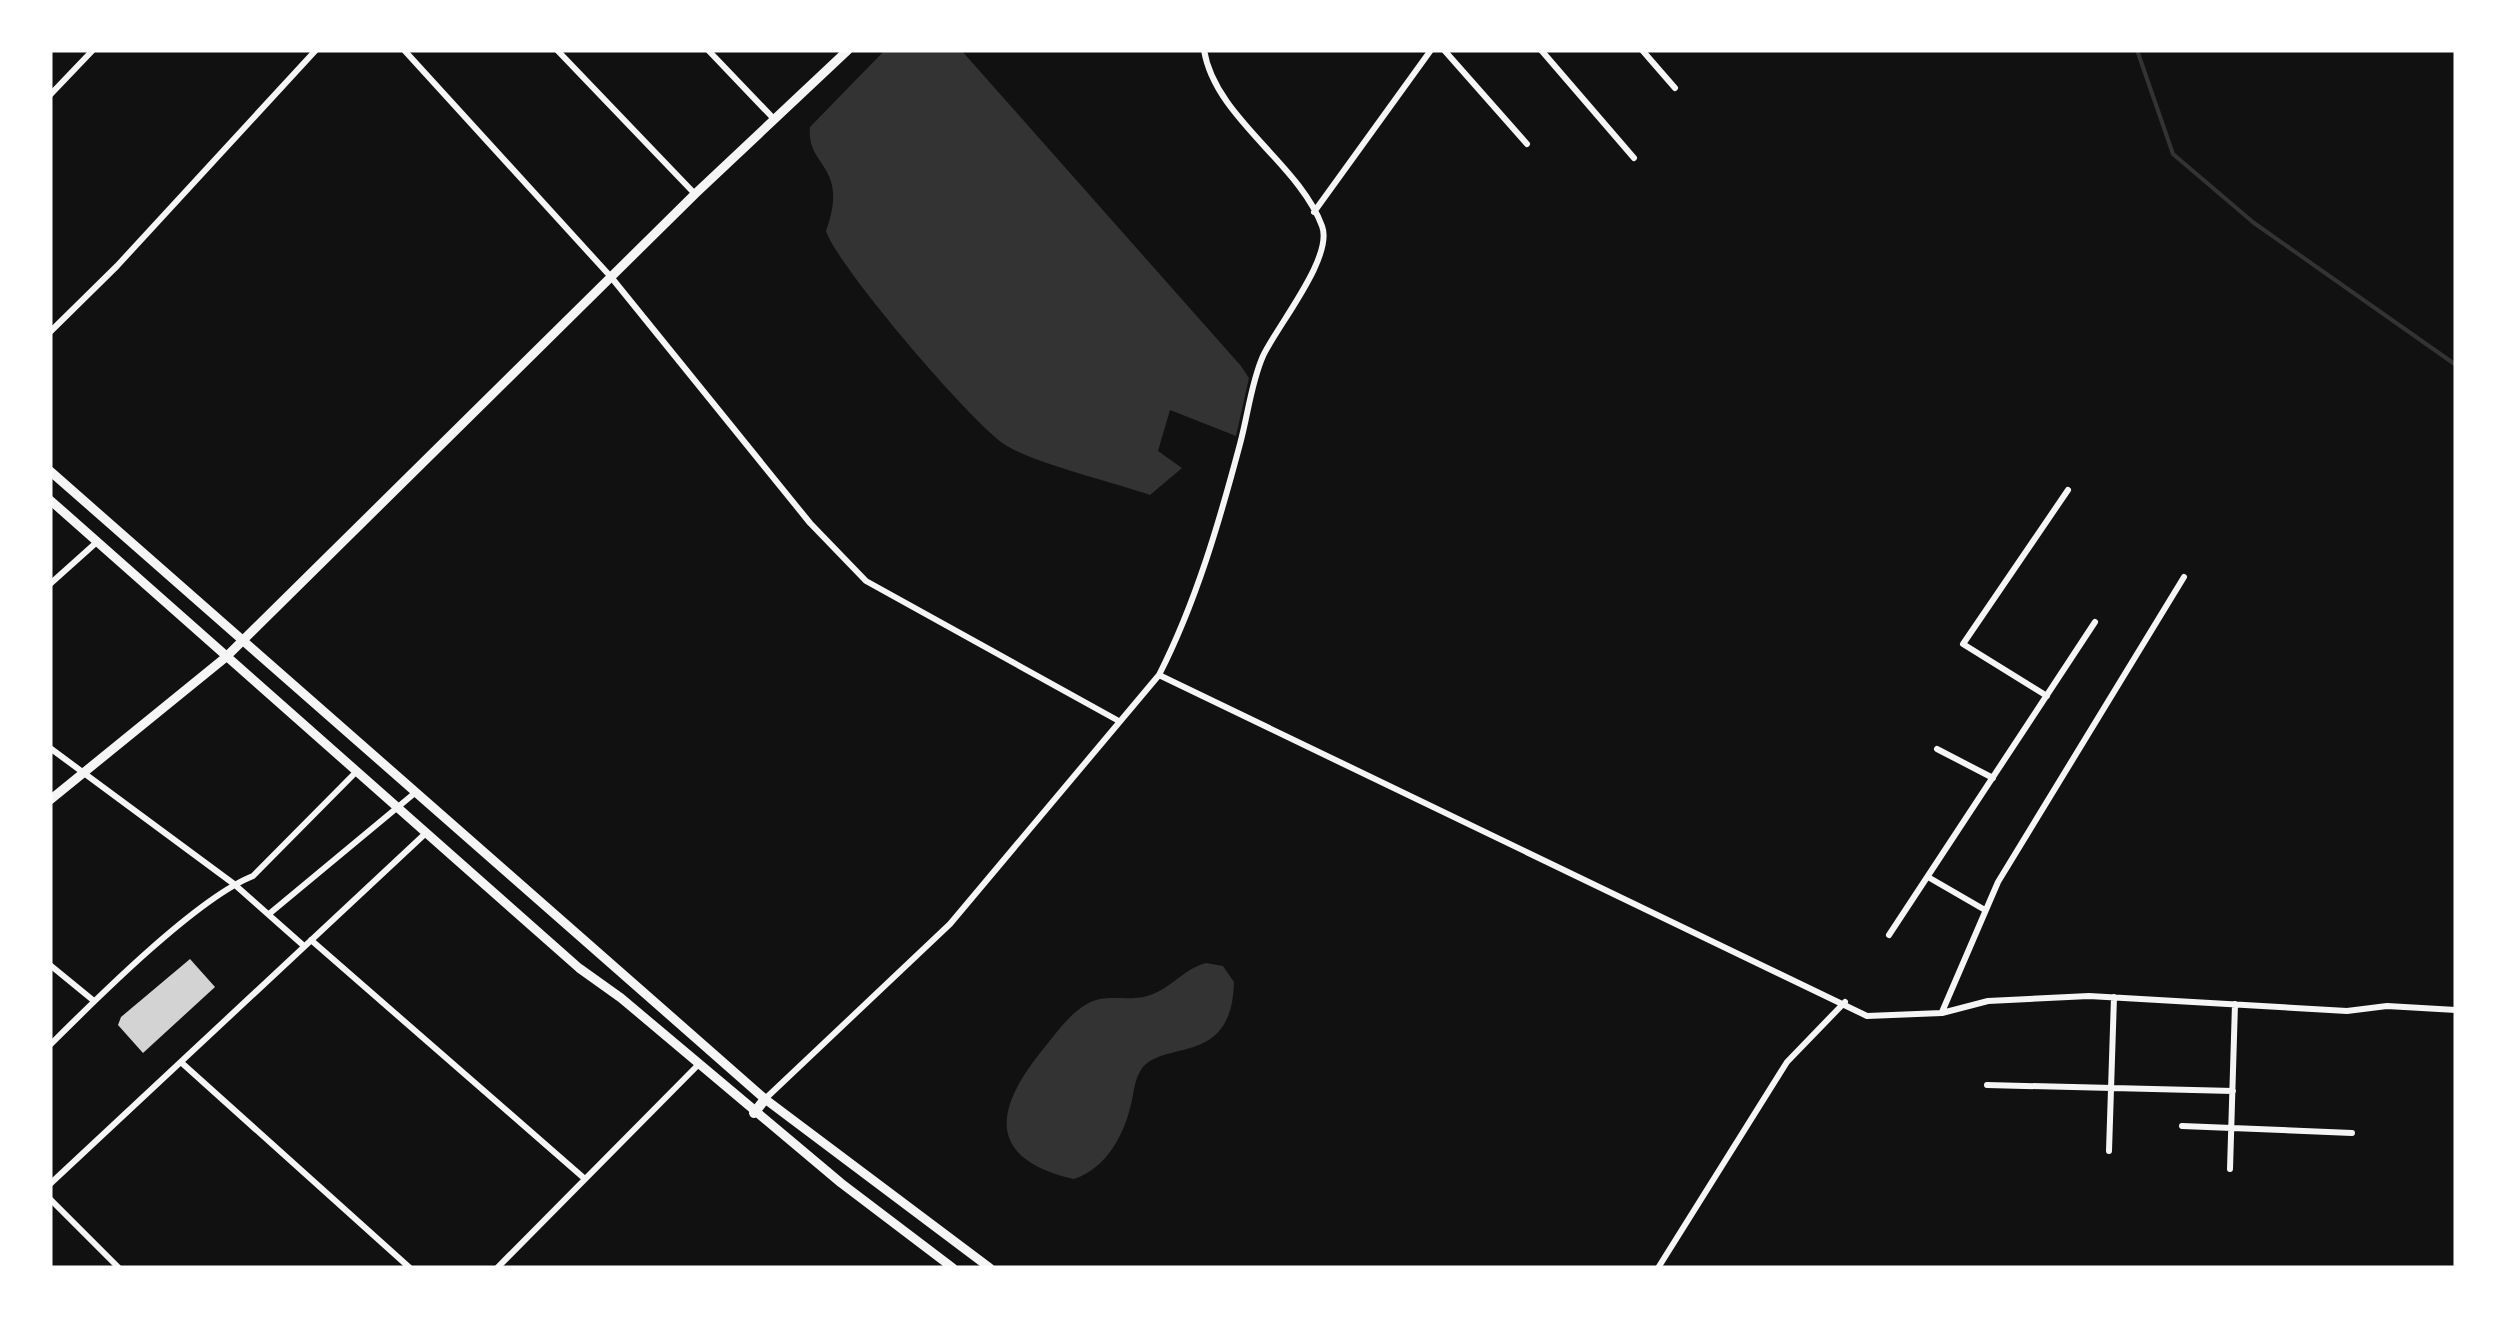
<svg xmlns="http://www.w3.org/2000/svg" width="2506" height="1318" font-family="'IBM Plex Sans',sans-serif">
  <rect width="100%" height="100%" fill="#111"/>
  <path fill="#333" d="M885,50h76l280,316 8,12 -13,58 -66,-26 -12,41 24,17 -32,27c-35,-12 -121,-33 -146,-51 -34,-23 -166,-177 -178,-213 24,-67 -20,-63 -16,-104z
    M1206,963l17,3 11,16c-2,87 -72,56 -93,88 -6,9 -7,20 -9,30 -7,34 -25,68 -58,79 -90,-21 -79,-71 -30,-131 12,-15 26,-35 43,-44 19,-11 40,-2 60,-8 23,-6 36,-27 59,-33z"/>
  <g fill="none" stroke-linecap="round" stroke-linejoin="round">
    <path stroke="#333" stroke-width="4" d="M2137,50l36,104 81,69 202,142"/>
  </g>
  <path fill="#d3d3d3" d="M190,959l25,28 -72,66 -25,-28 3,-8z"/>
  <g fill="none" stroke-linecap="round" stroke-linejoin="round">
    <path stroke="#f5f5f5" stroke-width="6" d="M404,50l207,227 199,246 56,58 251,139
      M557,50l138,144
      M708,50l66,69
      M1444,50l83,94
      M1541,50l93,108
      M1642,50l33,38
      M50,95l43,-45
      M1314,212l117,-162
      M50,332l67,-66 199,-216
      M50,584l48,-43
      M1159,675l708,341 75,-3 46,-12 101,-5 258,15 40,-5 69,4
      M2047,696l-84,-52 105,-154
      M50,748l184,136 70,62
      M1937,749l56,29
      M1928,877l57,33
      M269,914l147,-122
      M1889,935l206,-313
      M311,940l274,239
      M50,965l44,36
      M1942,1012l56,-130 186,-305
      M50,1045c45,-45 147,-147 203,-169l104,-105
      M183,1064l227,204
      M1987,1085l246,6
      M765,1099l185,-175 209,-249c37,-73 60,-152 81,-231 8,-29 11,-61 23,-88 14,-30 71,-99 59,-130 -23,-63 -107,-108 -118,-176
      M2182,1126l170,7
      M2109,1151l5,-154
      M2230,1169l5,-165
      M50,1184l377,-352
      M50,1199l69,69
      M497,1268l201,-203
      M1658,1268l129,-206 58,-60"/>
    <path stroke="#f5f5f5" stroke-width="9" d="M50,471l715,628 225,169
      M50,500l529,468 42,30 220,185 112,85
      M50,800l176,-143 469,-463 153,-144"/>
    <path stroke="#f5f5f5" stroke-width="10" d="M754,1113l11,-14"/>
  </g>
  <rect width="2506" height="1318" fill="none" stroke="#ffffff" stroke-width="105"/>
</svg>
